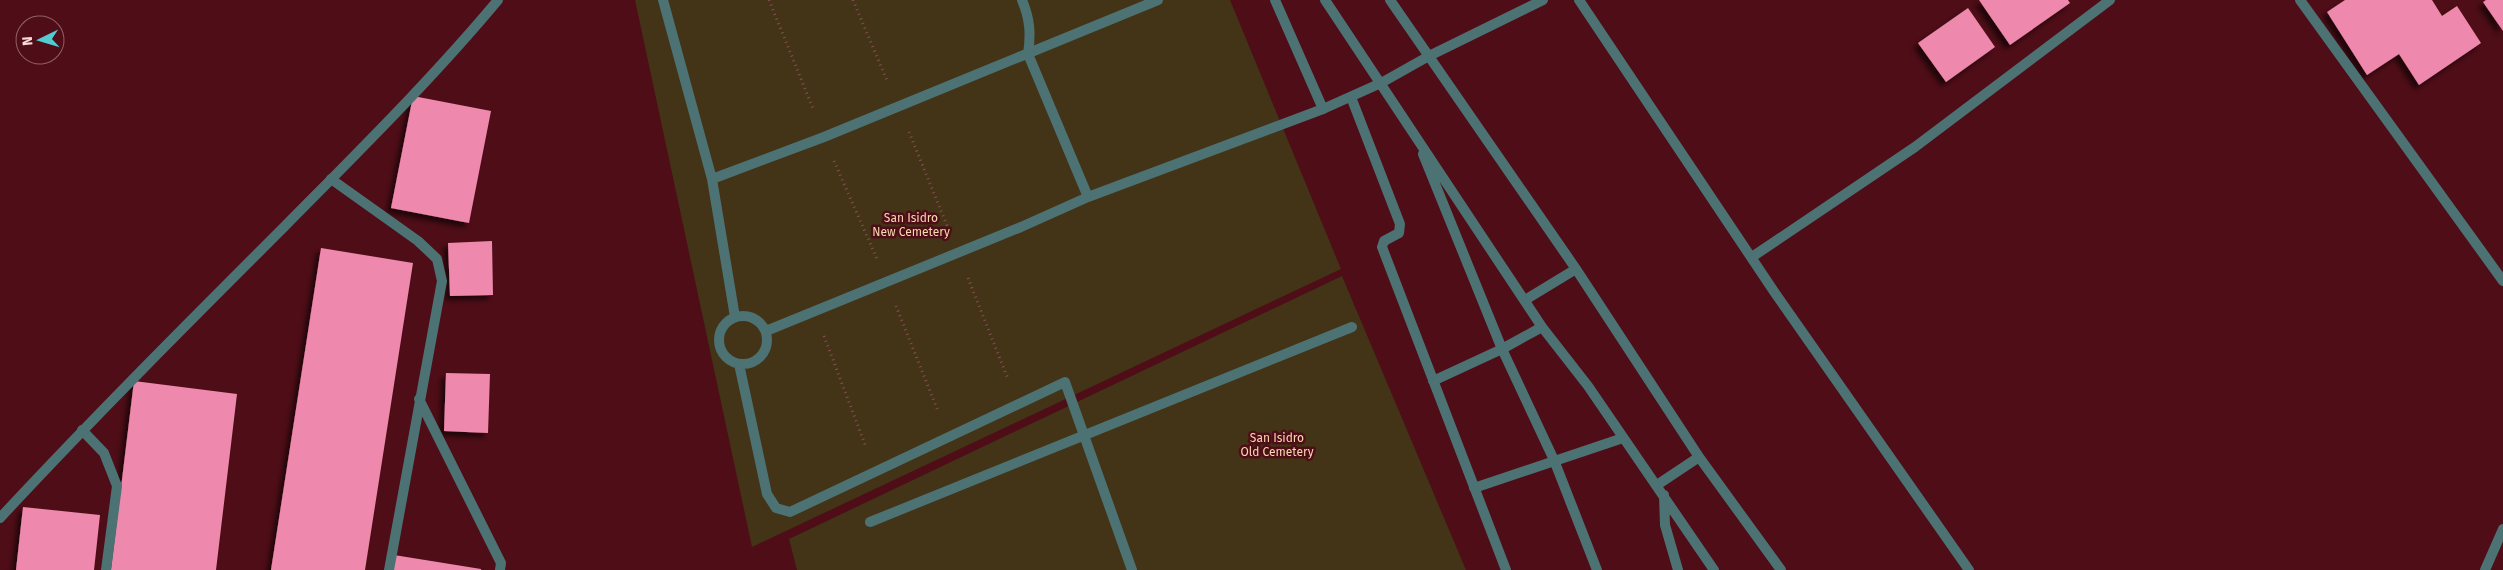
<svg xmlns="http://www.w3.org/2000/svg" width="2503" height="570" font-family="'Fira Sans',sans-serif">
  <defs>
    <filter id="shadow"><feDropShadow dx="-4.5" dy="4.5" stdDeviation="2.5" flood-color="#0009"/></filter>
  </defs>
  <rect width="100%" height="100%" fill="#4e0d17"/>
  <path fill="#433317" d="M635,0h595l111,269 -589,278z
    M1342,276l124,294h-669l-8,-31z"/>
  <path fill="#ee89ad" filter="url(#shadow)" d="M1979,0h89l2,3 -60,42z
    M2345,0h87l10,16 15,-10 24,37 -62,42 -20,-31 -32,21 -40,-63z
    M2486,0h17v31l-20,-29z
    M1968,8l27,39 -49,35 -28,-39z
    M413,96l78,15 -22,112 -78,-15z
    M492,241l1,54 -43,1 -2,-53z
    M321,248l92,15 -48,307h-94z
    M446,373l44,1 -2,59 -44,-2z
    M134,381l103,13 -21,176h-105z
    M23,507l77,8 -6,55h-78z
    M394,555l87,14v1h-89z"/>
  <g fill="none" stroke-linecap="round" stroke-linejoin="round">
    <path stroke="#864f56" stroke-width="3" stroke-dasharray="1 4" stroke-linecap="butt" d="M769,0l45,111
      M853,0l35,83
      M909,132l39,96
      M834,161l43,98
      M968,278l40,101
      M896,306l42,105
      M824,336l42,111"/>
    <path stroke="#4c7273" stroke-width="10" d="M663,0l49,179 23,138
      M1022,0c8,19 9,34 6,54l60,143
      M331,179l87,62 19,18 5,22 -53,289
      M712,179l112,-42 334,-137
      M719 340a24 24 0 1 1 48 0a24 24 0 1 1-48 0Z
      M766,331l255,-104 67,-30 235,-88
      M739,364l28,130 9,14 14,4 275,-130 67,188
      M419,399l82,164 -1,7
      M82,430l22,23 13,33 -11,84
      M870,522l482,-195"/>
    <path stroke="#4c7273" stroke-width="10" d="M1275,0l48,109 58,-26 48,-27 114,-56
      M1325,0l217,327 46,59 126,184
      M1390,0l186,269 123,188 82,113
      M1579,0l196,293 194,277
      M2300,0l203,281
      M1351,97l49,127 -1,9 -15,8 -2,6 124,323
      M1423,154l79,195 52,111 43,110
      M1752,257l163,-110 195,-147
      M1525,300l51,-31
      M1433,381l69,-32 40,-22
      M1657,485l42,-28
      M1474,488l149,-50
      M1664,495l1,30 13,45
      M0,518c93,-100 189,-196 285,-292 73,-74 147,-147 213,-226
      M2485,570l18,-41"/>
  </g>
  <g text-anchor="middle" dominant-baseline="central" stroke-width="5" stroke-linejoin="round" paint-order="stroke">
    <g font-size="12" fill="#f6dab0" stroke="#4e0d17">
      <text x="911" y="218">San Isidro<tspan x="911" dy="14">New Cemetery</tspan></text>
      <text x="1277" y="438">San Isidro<tspan x="1277" dy="14">Old Cemetery</tspan></text>
    </g>
  </g>
  <g transform="translate(40 40) rotate(265)"><circle r="24" fill="#4e0d17" stroke="#945f65"/>
  <path d="M0-4L9 19L0 12L-9 19Z" fill="#52ccd0"/>
  <text y="-8" font-size="14" font-weight="bold" text-anchor="middle" fill="#fcdada">N</text>
  </g>
</svg>
